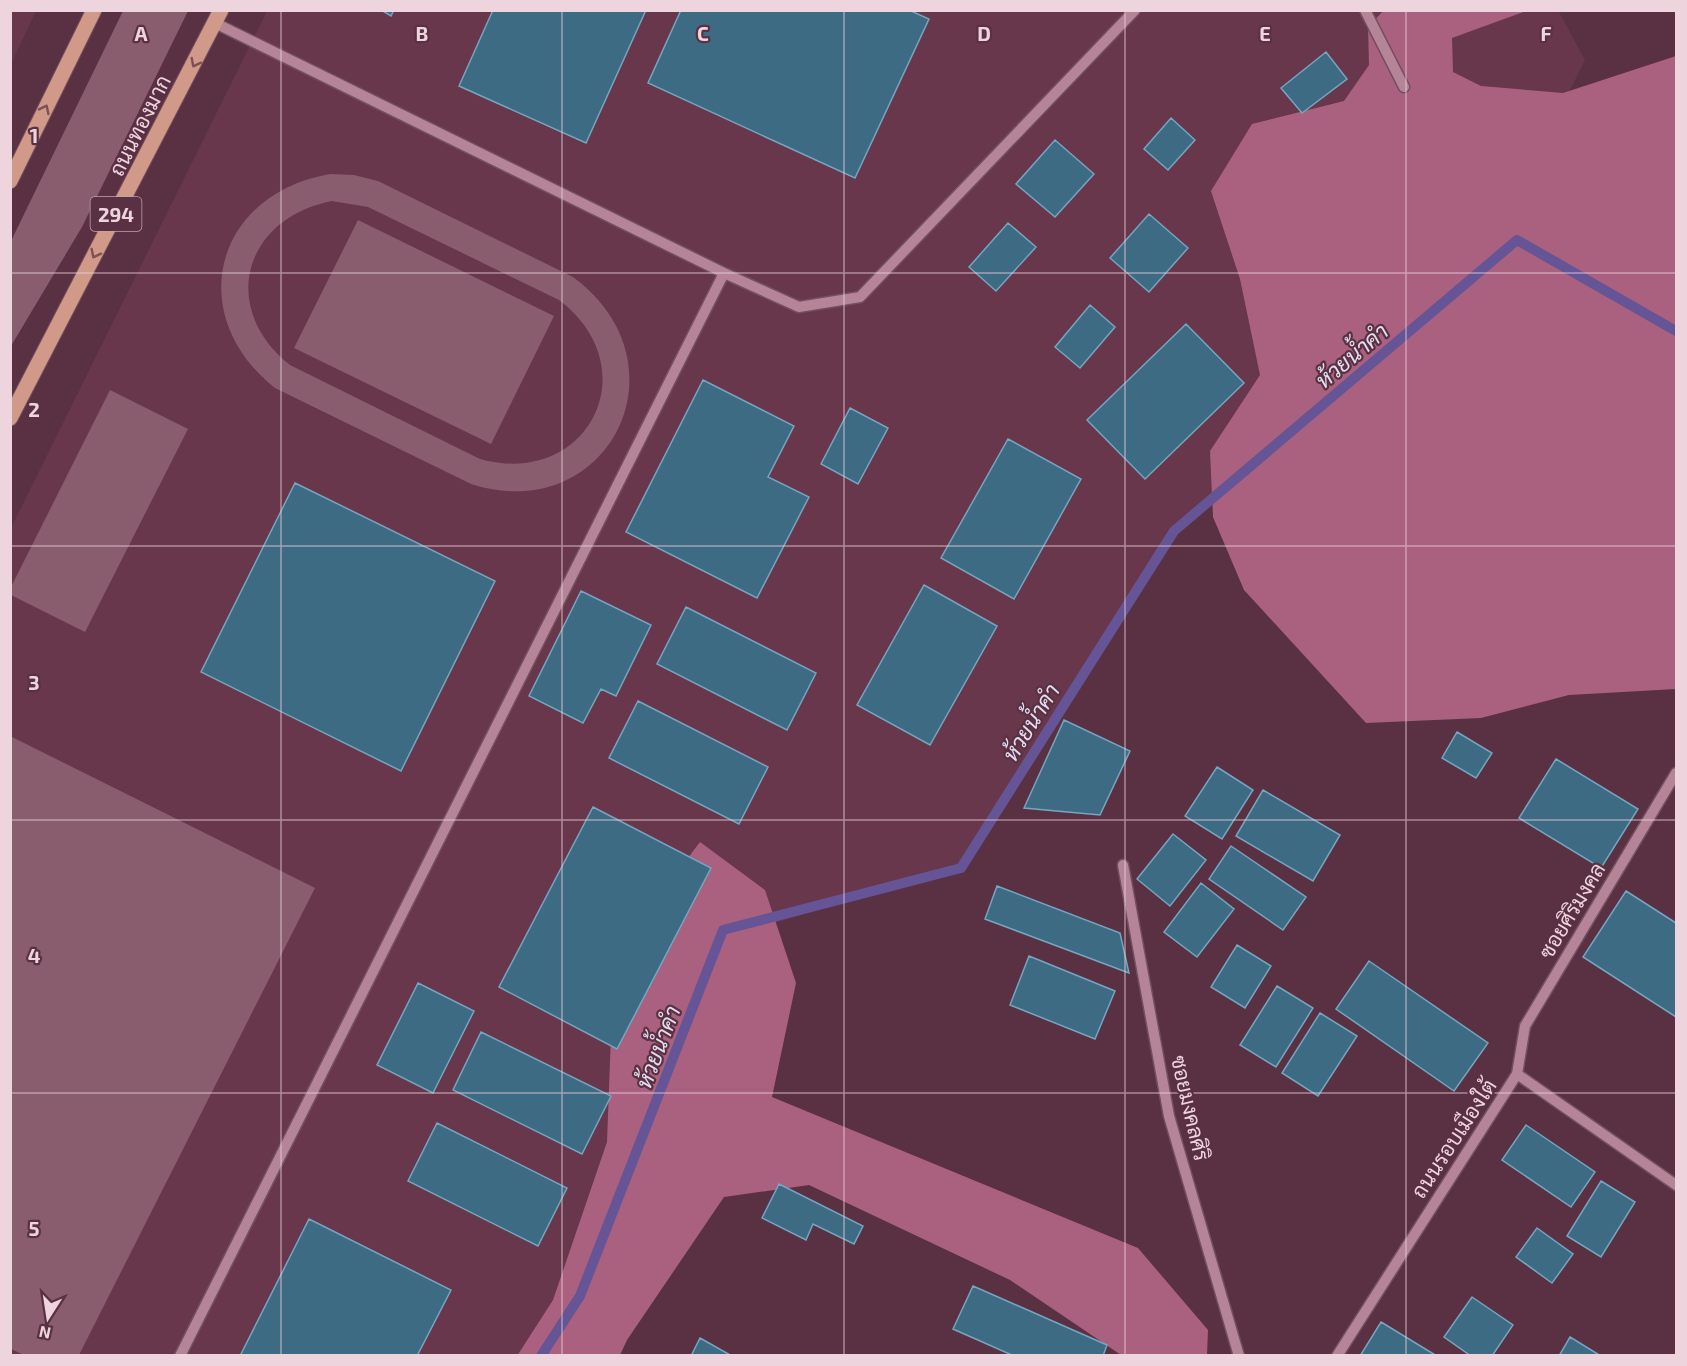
<svg xmlns="http://www.w3.org/2000/svg" width="1687" height="1366" font-family="'Exo 2',Sarabun,sans-serif">
  <rect width="100%" height="100%" fill="#5a3142"/>
  <path fill="#68374c" d="M11,10l25,1 -25,53 -1,-53z
    M1558,10l27,50 -76,151 -327,316 -220,340 -238,71 -182,417h-531l-1,-825 257,-519z"/>
  <path fill="#895c6e" fill-rule="evenodd" d="M123,11h65l-106,216 -71,119v-105z
    M330,174l24,1 24,6 195,96c118,87 35,251 -102,207l-196,-96c-92,-73 -61,-194 55,-214zM332,201l36,6 191,93c90,68 29,189 -79,159l-190,-94c-72,-57 -46,-147 42,-164z
    M358,220l196,96 -63,128 -197,-96z
    M110,390l78,39 -103,203 -74,-37v-8z
    M10,736l305,152 -236,467h-55l-13,-6z"/>
  <path fill="#aa607f" d="M1383,11h143l-74,27 1,34 28,14 82,7 113,-37v633l-107,6 -88,23 -115,5 -122,-133 -31,-73 -3,-66 50,-76 -20,-96 -29,-88 41,-67 92,-23 25,-36 -1,-38z
    M700,842l65,48 31,93 -24,114 366,151 70,82 -1,25h-86l-111,-75 -201,-95 -85,12 -97,143 -7,15 -103,1 36,-56 54,-158 7,-187z"/>
  <g fill="none" stroke-linecap="round" stroke-linejoin="round">
    <path stroke="#655496" stroke-width="10" d="M541,1356l39,-60 143,-366 238,-62 213,-337 343,-291 159,91"/>
  </g>
  <path fill="#3e6b84" stroke="#76a5c0" stroke-width="1.5" d="M381,10h13l-3,6z
    M493,10h153l-60,133 -127,-57z
    M681,10h228l20,9 -74,159 -207,-95z
    M1326,52l21,27 -45,34 -21,-25z
    M1171,118l24,22 -27,30 -24,-21z
    M1055,140l39,34 -39,43 -39,-33z
    M1149,214l39,34 -39,44 -39,-34z
    M1008,223l28,24 -40,44 -27,-24z
    M1090,305l25,22 -35,41 -25,-21z
    M1186,324l58,59 -99,96 -58,-59z
    M703,380l91,46 -26,51 41,20 -52,101 -131,-66z
    M850,408l38,20 -30,56 -37,-20z
    M1008,439l73,40 -67,120 -73,-41z
    M295,483l200,98 -94,190 -200,-99z
    M924,585l73,41 -67,119 -73,-40z
    M581,591l70,34 -35,71 -15,-7 -18,34 -54,-27z
    M686,607l130,66 -29,57 -130,-66z
    M638,701l130,66 -29,57 -130,-66z
    M1064,720l66,31 -30,64 -76,-7z
    M1457,732l35,21 -16,25 -34,-20z
    M1556,759l82,50 -37,59 -82,-50z
    M1217,767l36,23 -31,49 -37,-23z
    M1263,790l77,45 -27,46 -77,-45z
    M593,807l118,61 -94,181 -118,-62z
    M1173,834l33,26 -36,46 -33,-27z
    M1231,846l75,51 -23,33 -74,-51z
    M1201,883l33,26 -37,48 -33,-25z
    M997,886l123,47 9,40 -144,-54z
    M1626,891l50,32v94l-93,-60z
    M1237,945l34,21 -26,42 -34,-21z
    M1029,956l86,35 -20,48 -85,-34z
    M1369,961l119,82 -34,48 -118,-82z
    M418,983l56,28 -41,82 -56,-28z
    M1277,986l36,22 -37,59 -36,-22z
    M1320,1013l37,23 -39,60 -36,-23z
    M481,1032l130,64 -29,58 -129,-64z
    M437,1123l130,65 -29,58 -130,-65z
    M1526,1125l69,47 -24,35 -69,-47z
    M1601,1181l34,21 -34,55 -34,-21z
    M779,1184l84,42 -9,18 -41,-20 -7,16 -44,-22z
    M309,1219l142,71 -34,66h-177z
    M1537,1228l36,26 -21,29 -36,-26z
    M973,1286l134,59 -4,11h-89l-61,-27z
    M1472,1297l41,28 -21,31h-21l-27,-19z
    M1381,1322l56,34h-77z
    M1570,1337l31,19h-42z
    M700,1338l32,18h-41z"/>
  <g fill="none" stroke-linecap="round" stroke-linejoin="round">
    <g stroke="#72505f" stroke-width="13">
      <path id="minor" d="M1365,10l39,77
        M215,23l509,250 75,34 61,-10 275,-287
        M1123,865l46,251 70,240
        M1517,1074l8,-48 151,-253
        M180,1356l544,-1083
        M1337,1356l180,-282 159,111"/>
    </g>
    <g stroke="#72505f" stroke-width="17">
      <path id="major" d="M10,181l84,-171
        M10,418l211,-408"/>
    </g>
    <use href="#minor" stroke="#b58597" stroke-width="10"/>
    <use href="#major" stroke="#d19988" stroke-width="15"/>
  </g>
  <defs><path id="oneway-chevron" d="M-2-3.5L2.5 0L-2 3.5" fill="none" stroke-width="1.6" stroke-linecap="round" stroke-linejoin="round" transform="scale(1.5)"/></defs>
  <g stroke="#7e5057">
    <use href="#oneway-chevron" transform="translate(195 63) rotate(117)"/>
    <use href="#oneway-chevron" transform="translate(45 109) rotate(-64)"/>
    <use href="#oneway-chevron" transform="translate(95 254) rotate(117)"/>
  </g>
  <path fill="none" stroke="#eed4dd" stroke-width="1.5" stroke-opacity="0.55" d="M281,10v1346M562,10v1346M844,10v1346M1125,10v1346M1406,10v1346M10,273h1666M10,546h1666M10,820h1666M10,1093h1666"/>
  <g text-anchor="middle" dominant-baseline="central" stroke-width="4.5" stroke-linejoin="round" paint-order="stroke">
    <rect fill="#5a3142" stroke="#c2a3ae" stroke-width="1.5" x="90.5" y="197" width="51" height="34" rx="4.5"/>
    <g font-size="20" font-weight="bold" fill="#eed4dd">
      <text x="116" y="214">294</text>
    </g>
    <g font-size="21" fill="#eed4dd" stroke="#5a3142">
      <text transform="translate(139 125) rotate(-63)">ถนนทองมาก</text>
      <text transform="translate(1571 910) rotate(-59)">ซอยศิริมงคล</text>
      <text transform="translate(1191 1108) rotate(77)">ซอยมงคลศิริ</text>
      <text transform="translate(1453 1138) rotate(-57)">ถนนรอบเมืองใต้</text>
    </g>
    <g font-size="22" font-style="italic" fill="#e2def2" stroke="#5a3142">
      <text transform="translate(1351 355) rotate(-40)">ห้วยน้ำคำ</text>
      <text transform="translate(1030 722) rotate(-58)">ห้วยน้ำคำ</text>
      <text transform="translate(657 1047) rotate(-69)">ห้วยน้ำคำ</text>
    </g>
  </g>
  <g font-size="20" text-anchor="middle" font-weight="bold" fill="#eed4dd" stroke="#5a3142" stroke-width="4.5" stroke-linejoin="round" paint-order="stroke">
    <text x="141" y="41">A</text>
    <text x="422" y="41">B</text>
    <text x="703" y="41">C</text>
    <text x="984" y="41">D</text>
    <text x="1265" y="41">E</text>
    <text x="1546" y="41">F</text>
    <text x="34" y="143">1</text>
    <text x="34" y="417">2</text>
    <text x="34" y="690">3</text>
    <text x="34" y="963">4</text>
    <text x="34" y="1236">5</text>
  </g>
  <rect width="1687" height="1366" fill="none" stroke="#eed4dd" stroke-width="24"/>
  <g transform="translate(48 1318) rotate(192)" stroke="#5a3142" stroke-width="4.5" paint-order="stroke">
  <path d="M0-4.5L10 22L0 15L-10 22Z" fill="#eed4dd"/>
  <text y="-9" font-size="16" font-weight="bold" text-anchor="middle" fill="#eed4dd">N</text>
  </g>
</svg>
